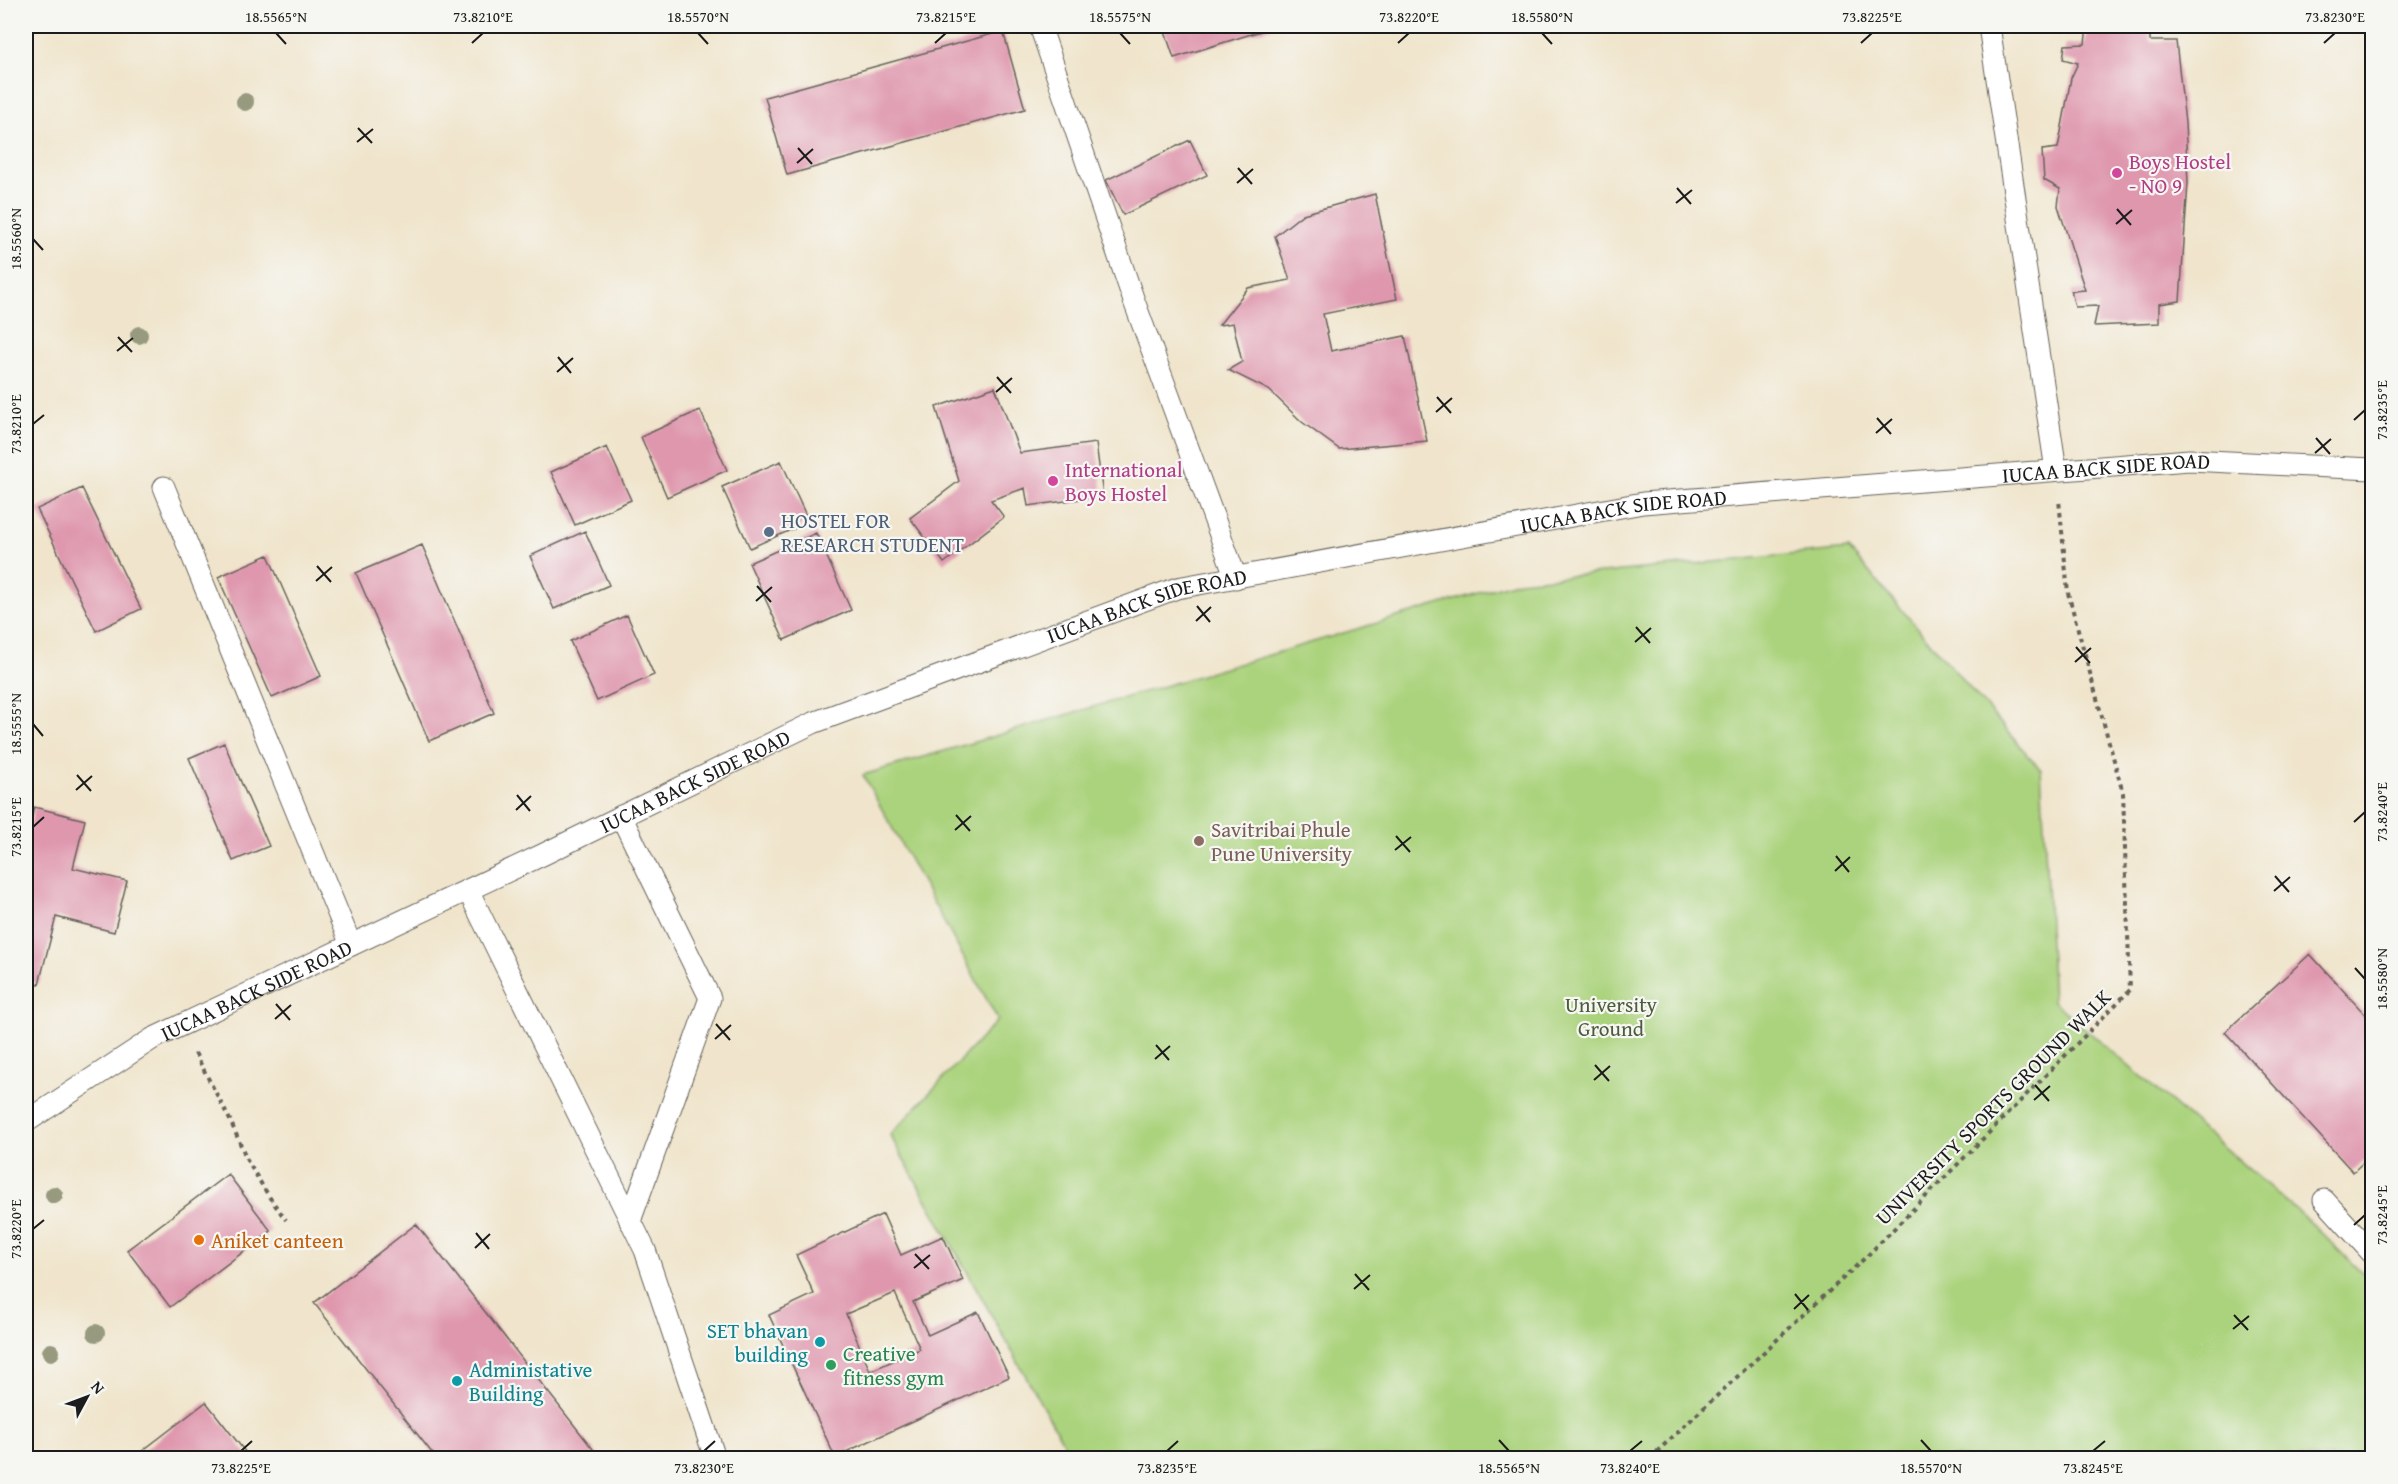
<svg xmlns="http://www.w3.org/2000/svg" width="2398" height="1484" font-family="'Gentium Book Plus',serif">
  <rect width="100%" height="100%" fill="#f6f6f2"/>
  <filter id="ink" filterUnits="userSpaceOnUse"><feTurbulence type="fractalNoise" baseFrequency=".0167" numOctaves="2"/><feDisplacementMap in="SourceGraphic" scale="12" xChannelSelector="R" yChannelSelector="G"/><feConvolveMatrix kernelMatrix="1 2 1 2 8 2 1 2 1" color-interpolation-filters="sRGB"/></filter>
  <filter id="wash" filterUnits="userSpaceOnUse"><feTurbulence type="fractalNoise" baseFrequency=".008" numOctaves="4" result="noise"/><feDisplacementMap in="SourceGraphic" scale="24" xChannelSelector="R" yChannelSelector="G"/><feGaussianBlur stdDeviation="1.35" result="paint"/><feColorMatrix in="noise" values="0 0 0 0 0 0 0 0 0 0 0 0 0 0 0 0 0 1.4 0 .05"/><feComposite in="paint" operator="in"/></filter>
  <g filter="url(#wash)">
    <rect width="100%" height="100%" fill="#f0e5cc"/>
    <path fill="#abd37d" stroke="#64784c" stroke-width="1.5" d="M1849,549l192,221 12,231 255,219 64,63v175h-1300l-182,-323 108,-115 -135,-245 656,-194z"/>
    <g id="blocks">
      <path fill="#df97ae" fill-rule="evenodd" d="M1163,26h114l-103,32z
        M2087,26h63v15h26l9,82 3,60 -8,118 -21,3v19l-65,3 4,-20 -23,1 -4,-16 14,-1 -27,-84 2,-17 -16,-9 -2,-30 16,-2 13,-70 7,-15 -15,-4 2,-14 20,-1z
        M1003,31l22,78 -238,66 -22,-78z
        M1190,140l17,35 -84,40 -17,-35z
        M1375,194l22,105 -74,15 8,37 74,-15 22,105 -88,8 -37,-27 -33,-32 -41,-20 14,-8 -9,-39 -14,2 29,-37 42,-8 -15,-44 28,-22z
        M995,387l25,66 76,-10 7,53 -75,10 -3,-18 -34,12 13,17 -60,46 -34,-45 49,-37 -23,-74z
        M700,410l27,60 -60,27 -26,-60z
        M607,447l24,53 -56,25 -24,-53z
        M781,461l28,61 -59,26 -28,-61z
        M82,488l59,121 -45,22 -59,-122z
        M585,531l24,54 -55,24 -24,-53z
        M816,533l35,77 -67,30 -35,-77z
        M422,545l72,168 -65,28 -73,-168z
        M268,555l53,121 -49,22 -54,-121z
        M627,615l27,60 -57,26 -27,-60z
        M224,743l45,103 -36,15 -44,-103z
        M34,807l51,13 -12,48 54,13 -13,51 -58,-15 -17,67 -13,-4v-138z
        M2310,954l62,68v132l-19,18 -128,-140z
        M228,1174l43,57 -101,76 -43,-57z
        M883,1214l18,41 42,-19 20,44 -50,22 15,33 50,-23 31,65 -174,80 -66,-142 45,-21 -18,-39zM895,1293l25,56 -50,22 -24,-57z
        M416,1224l184,234h-164l-122,-155z
        M206,1402l44,56h-117z"/>
    </g>
  </g>
  <g filter="url(#ink)">
    <use href="#blocks" fill-opacity="0" stroke="#66625a" stroke-width="1.5"/>
    <g fill="none" stroke-linecap="round" stroke-linejoin="round">
      <g stroke="#66625a" stroke-width="23">
        <g id="lane">
          <path d="M1040,26l94,275 102,277"/>
          <path d="M1989,26l67,444"/>
          <path d="M164,487l187,458"/>
          <path d="M621,816l89,182 -80,223"/>
          <path d="M468,890l177,360 70,208"/>
          <path id="s1" d="M26,1122l126,-83 390,-184 271,-132 364,-135 466,-85 546,-43 183,9"/>
          <path d="M2324,1200l48,53"/>
        </g>
      </g>
      <path stroke="#66625a" stroke-width="4" stroke-dasharray="4.5 4.5" stroke-linecap="butt" d="M195,1053l35,67 18,42 22,36 16,22
        M1650,1458l217,-202 263,-266 -7,-197 -55,-200 -9,-93"/>
      <use href="#lane" stroke="#fff" stroke-width="21"/>
    </g>
    <g fill="#979a7e">
      <circle cx="245" cy="102" r="9"/>
      <circle cx="139" cy="335" r="9"/>
      <circle cx="54" cy="1195" r="9"/>
      <circle cx="96" cy="1333" r="9"/>
      <circle cx="51" cy="1352" r="9"/>
    </g>
  </g>
  <path fill="none" stroke="#1c1c1c" stroke-width="2" d="M276,33l10,11M698,33l10,11M1120,33l10,11M1542,33l10,11M472,43l11,-10M935,43l11,-10M1398,43l11,-10M1861,43l11,-10M2324,43l11,-10M358,128l14,15M357,142l16,-13M798,148l14,16M797,163l16,-14M1238,168l14,16M1237,183l16,-14M1677,188l14,16M1676,203l16,-13M2117,209l14,16M2116,224l16,-14M33,239l10,11M118,337l14,15M117,351l16,-13M558,357l13,16M557,372l16,-14M997,377l14,16M996,392l16,-14M1437,397l14,16M1436,412l16,-14M1877,418l14,16M2354,420l11,-10M33,424l11,-9M1876,433l16,-14M2316,438l14,16M2315,453l16,-14M317,566l14,16M316,581l16,-14M757,586l14,16M756,601l16,-14M1197,606l13,16M1196,621l15,-14M1636,627l14,16M1635,642l16,-14M2076,647l14,16M2075,662l16,-14M33,724l10,12M77,775l14,16M76,790l16,-14M517,795l13,16M516,810l15,-14M956,815l14,16M2354,822l11,-10M33,827l11,-10M955,830l16,-14M1396,836l14,16M1395,850l16,-13M1836,856l13,16M1835,871l15,-14M2275,876l14,16M2274,891l16,-14M2355,968l10,11M276,1004l14,16M275,1019l16,-14M716,1024l14,16M715,1039l16,-14M1156,1045l13,15M1155,1059l15,-13M1595,1065l14,16M1594,1080l16,-14M2035,1085l14,16M2034,1100l16,-14M2354,1225l11,-10M33,1229l11,-9M476,1233l13,16M475,1248l15,-14M915,1254l14,15M914,1268l16,-13M1355,1274l14,16M1354,1289l16,-14M1795,1294l13,16M1794,1309l15,-14M2234,1315l14,15M2233,1329l16,-13M1499,1440l10,11M1921,1440l10,11M241,1451l11,-10M704,1451l11,-10M1167,1451l11,-10M1630,1451l12,-10M2093,1451l12,-10"/>
  <g fill="#d1479c" stroke="#f6f6f2" stroke-width="2">
    <circle cx="2117" cy="173" r="6"/>
    <circle cx="1053" cy="481" r="6"/>
  </g>
  <circle fill="#5c6f8a" stroke="#f6f6f2" stroke-width="2" cx="769" cy="532" r="6"/>
  <circle fill="#8d6e63" stroke="#f6f6f2" stroke-width="2" cx="1199" cy="841" r="6"/>
  <circle fill="#e8710a" stroke="#f6f6f2" stroke-width="2" cx="199" cy="1240" r="6"/>
  <g fill="#0f9aa8" stroke="#f6f6f2" stroke-width="2">
    <circle cx="820" cy="1342" r="6"/>
    <circle cx="457" cy="1381" r="6"/>
  </g>
  <circle fill="#2e9e5b" stroke="#f6f6f2" stroke-width="2" cx="831" cy="1365" r="6"/>
  <g text-anchor="middle" dominant-baseline="central" stroke-width="4.5" stroke-linejoin="round" paint-order="stroke">
    <g font-size="21" fill="#b23c85" stroke="#f6f6f2" text-anchor="start">
      <text x="2129" y="161">Boys Hostel<tspan x="2129" dy="24">- NO 9</tspan></text>
      <text x="1065" y="469">International<tspan x="1065" dy="24">Boys Hostel</tspan></text>
    </g>
    <g font-size="21" fill="#1c1c1c" stroke="#f6f6f2">
      <text stroke="none"><textPath href="#s1" startOffset="2210">IUCAA BACK SIDE ROAD</textPath></text>
      <text stroke="none"><textPath href="#s1" startOffset="1725">IUCAA BACK SIDE ROAD</textPath></text>
      <text stroke="none"><textPath href="#s1" startOffset="1238">IUCAA BACK SIDE ROAD</textPath></text>
      <text stroke="none"><textPath href="#s1" startOffset="752">IUCAA BACK SIDE ROAD</textPath></text>
      <text stroke="none"><textPath href="#s1" startOffset="266">IUCAA BACK SIDE ROAD</textPath></text>
      <text transform="translate(1993 1107) rotate(-45)">UNIVERSITY SPORTS GROUND WALK</text>
    </g>
    <g font-size="21" fill="#4e5e75" stroke="#f6f6f2" text-anchor="start">
      <text x="781" y="520">HOSTEL FOR<tspan x="781" dy="24">RESEARCH STUDENT</tspan></text>
    </g>
    <g font-size="21" fill="#785e54" stroke="#f6f6f2" text-anchor="start">
      <text x="1211" y="829">Savitribai Phule<tspan x="1211" dy="24">Pune University</tspan></text>
    </g>
    <g font-size="21" fill="#4e5c3e" stroke="#f6f6f2">
      <text x="1611" y="1004">University<tspan x="1611" dy="24">Ground</tspan></text>
    </g>
    <g font-size="21" fill="#c56008" stroke="#f6f6f2" text-anchor="start">
      <text x="211" y="1240">Aniket canteen</text>
    </g>
    <g font-size="21" fill="#0d838f" stroke="#f6f6f2" text-anchor="end">
      <text x="808" y="1330">SET bhavan<tspan x="808" dy="24">building</tspan></text>
      <text x="469" y="1369" text-anchor="start">Administative<tspan x="469" dy="24">Building</tspan></text>
    </g>
    <g font-size="21" fill="#27864d" stroke="#f6f6f2" text-anchor="start">
      <text x="843" y="1353">Creative<tspan x="843" dy="24">fitness gym</tspan></text>
    </g>
  </g>
  <rect width="2398" height="1484" fill="none" stroke="#f6f6f2" stroke-width="66"/>
  <g transform="translate(87 1397) rotate(49)" stroke="#f6f6f2" stroke-width="4.5" paint-order="stroke">
  <path d="M0-4.5L10 22L0 15L-10 22Z" fill="#1c1c1c"/>
  <text y="-9" font-size="16" font-weight="bold" text-anchor="middle" fill="#1c1c1c">N</text>
  </g>
  <rect x="33" y="33" width="2332" height="1418" fill="none" stroke="#1c1c1c" stroke-width="2"/>
  <g font-size="15" text-anchor="middle" fill="#1c1c1c">
    <text x="276" y="22">18.5565°N</text>
    <text x="483" y="22">73.8210°E</text>
    <text x="698" y="22">18.5570°N</text>
    <text x="946" y="22">73.8215°E</text>
    <text x="1120" y="22">18.5575°N</text>
    <text x="1409" y="22">73.8220°E</text>
    <text x="1542" y="22">18.5580°N</text>
    <text x="1872" y="22">73.8225°E</text>
    <text x="2335" y="22">73.8230°E</text>
    <text transform="translate(16 239) rotate(-90)" y="5">18.5560°N</text>
    <text transform="translate(2382 410) rotate(-90)" y="5">73.8235°E</text>
    <text transform="translate(16 424) rotate(-90)" y="5">73.8210°E</text>
    <text transform="translate(16 724) rotate(-90)" y="5">18.5555°N</text>
    <text transform="translate(2382 812) rotate(-90)" y="5">73.8240°E</text>
    <text transform="translate(16 827) rotate(-90)" y="5">73.8215°E</text>
    <text transform="translate(2382 979) rotate(-90)" y="5">18.5580°N</text>
    <text transform="translate(2382 1215) rotate(-90)" y="5">73.8245°E</text>
    <text transform="translate(16 1229) rotate(-90)" y="5">73.8220°E</text>
    <text x="241" y="1473">73.8225°E</text>
    <text x="704" y="1473">73.8230°E</text>
    <text x="1167" y="1473">73.8235°E</text>
    <text x="1509" y="1473">18.5565°N</text>
    <text x="1630" y="1473">73.8240°E</text>
    <text x="1931" y="1473">18.5570°N</text>
    <text x="2093" y="1473">73.8245°E</text>
  </g>
</svg>
